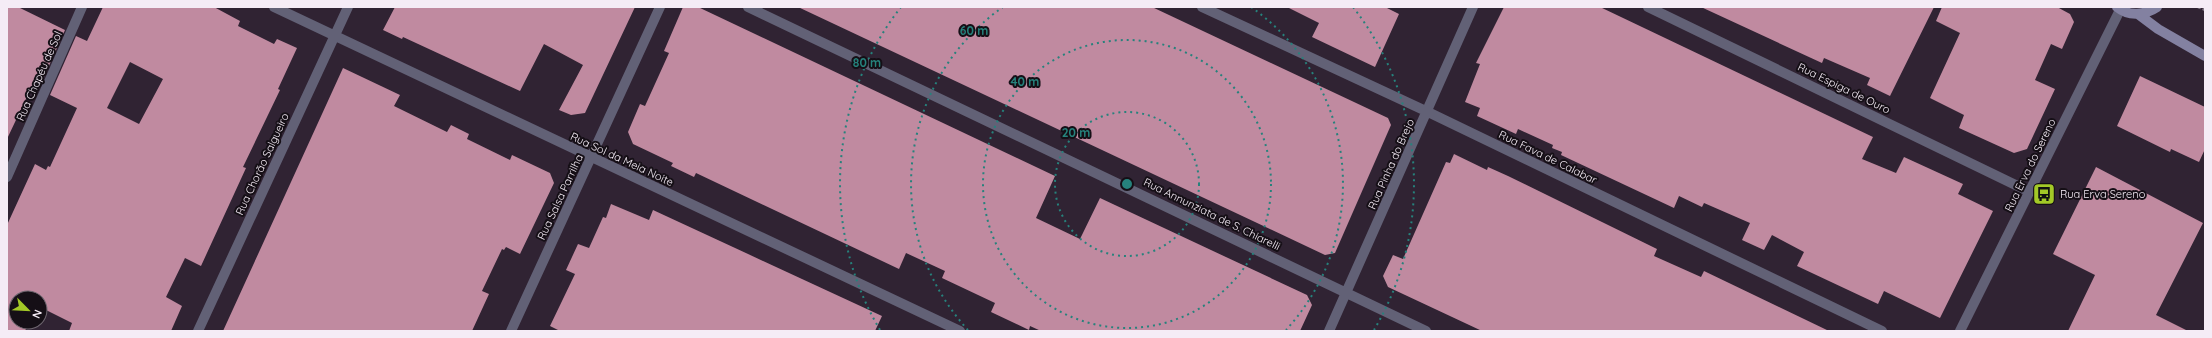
<svg xmlns="http://www.w3.org/2000/svg" width="2212" height="338" font-family="Quicksand,sans-serif">
  <rect width="100%" height="100%" fill="#302333"/>
  <path fill="#c08aa0" fill-rule="evenodd" d="M7,7h11l47,23 -27,60 -6,-4 -25,53z
    M103,7h111l26,14 -2,5 36,18 3,-5 20,9 -19,41 2,1 -37,77 3,1 -45,98 -16,-8 -19,39 16,9 -11,25h-102l3,-8 -32,-16v-9h-24v24h13l-4,9h-18v-106l28,-61 11,6 2,-4 2,1 27,-59 -27,-13 26,-59 11,5zM130,62l33,17 -24,45 -32,-16z
    M395,7h240l-50,106 -14,2 -12,-5 24,-45 -39,-21 -24,47 -117,-54 -1,2 -19,-9z
    M683,7h15l357,169 -19,42 44,21 20,-41 207,97 5,10 -12,26h-259l-11,-5 -1,4 -38,-18 4,-9 -53,-25 3,-7 -39,-18 -7,16 -203,-96 -2,4 -23,-11 2,-3 -40,-19 -5,-12 12,-28 5,2 24,-53 -5,-2z
    M798,7h354l236,111 3,7 -56,128 -10,2z
    M1287,7h98l14,7 -24,53 -63,-30 7,-14z
    M1504,7h96l273,130 -11,22 34,14 8,-16 59,27 -5,10 35,17 -53,107 -56,-27 -6,13 -81,-38 7,-14 -32,-17 -8,15 -22,-10 8,-17 -46,-20 -2,4 -23,-11 -5,12 -113,-53 1,-3 -10,-4 1,-3 -35,-16 -2,5 -39,-18 3,-8 -15,-6 15,-38 -4,-1z
    M1701,7h233l-44,89 -23,-11 3,-7 -46,-20 -2,5z
    M1942,7h115l13,7 4,8 -12,27 -11,-5 -16,36 20,9 -28,60 -13,4 -55,-25 5,-13 -34,-17 30,-65 -24,-12z
    M343,68l57,27 -6,11 53,26 4,-7 18,9 -2,5 43,21 2,-5 38,18 4,10 -34,71 -14,-7 -2,3 -2,-1 -20,42 7,3 -17,37h-249z
    M2140,76l65,31v42l-6,13 -28,-13 -1,3 -53,-26z
    M1454,154l33,16 1,-3 20,9 149,73 -3,7 47,21 3,-6 125,60h-347l-94,-44 -5,-11 10,-21 10,4 43,-97 4,1z
    M2096,167l107,56 -47,92 32,16h-120l27,-56 -42,-21z
    M611,204l38,16 4,-10 229,106 -7,15h-315l-10,-5 25,-52 -9,-4 12,-26 11,4 14,-31 3,1z"/>
  <g fill="none" stroke-linecap="round" stroke-linejoin="round">
    <path stroke="#857a87" stroke-width="2.5" stroke-dasharray="3 2" stroke-linecap="butt" d="M2198,7l7,3"/>
    <path stroke="#626176" stroke-width="10" d="M274,7l686,324
      M748,7l678,324
      M1202,7l226,105 454,219
      M1648,7l382,185
      M7,177l75,-170
      M198,331l150,-324
      M511,331l149,-324
      M1329,331l144,-324
      M1960,331l160,-321"/>
    <path stroke="#8381a1" stroke-width="10" d="M2117,7c12,10 28,8 40,0
      M2138,14l20,15 47,27"/>
  </g>
  <g fill="none" stroke="#26827c" stroke-width="2" stroke-dasharray="2 4">
    <circle cx="1127" cy="184" r="72"/>
    <circle cx="1127" cy="184" r="144"/>
    <path d="M968 330A216 216 0 0 1 1003 7M1251 7A216 216 0 0 1 1286 330"/>
    <path d="M880 330A287 287 0 0 1 901 7M1353 7A287 287 0 0 1 1374 330"/>
  </g>
  <defs>
    <g id="bus-square" transform="scale(1.15)"><rect x="-9" y="-9" width="18" height="18" rx="4" fill="#a3c927" stroke="#150f16"/><path d="M-5-6H5V4H4V6H2V4H-2V6H-4V4H-5ZM-3.5-4V0h7V-4ZM-3.5 1.2v1.5H-2V1.2ZM2 1.2v1.5H3.5V1.2Z" fill="#111"/></g>
  </defs>
  <g fill-rule="evenodd">
    <use href="#bus-square" x="2044" y="194"/>
  </g>
  <g text-anchor="middle" dominant-baseline="central" stroke-width="4" stroke-linejoin="round" paint-order="stroke">
    <g font-size="11" fill="#f5ecf6" stroke="#150f16">
      <text transform="translate(39 76) rotate(-66)">Rua Chapéu de Sol</text>
      <text transform="translate(1844 88) rotate(26)">Rua Espiga de Ouro</text>
      <text transform="translate(1548 157) rotate(26)">Rua Fava de Calabar</text>
      <text transform="translate(622 159) rotate(25)">Rua Sol da Meia Noite</text>
      <text transform="translate(262 164) rotate(-65)">Rua Chorão Salgueiro</text>
      <text transform="translate(1391 164) rotate(-66)">Rua Pinha do Brejo</text>
      <text transform="translate(2030 165) rotate(-64)">Rua Erva do Sereno</text>
      <text transform="translate(560 197) rotate(-65)">Rua Salsa Parrilha</text>
      <text transform="translate(1212 214) rotate(26)">Rua Annunziata de S. Chiarelli</text>
    </g>
    <g font-size="11" fill="#f5ecf6" stroke="#150f16" text-anchor="start">
      <text x="2060" y="194">Rua Erva Sereno</text>
    </g>
  </g>
  <circle cx="1127" cy="184" r="6" fill="#26827c" stroke="#150f16" stroke-width="2"/>
  <g font-size="12" text-anchor="middle" font-weight="bold" fill="#26827c" stroke="#150f16" stroke-width="4" stroke-linejoin="round" paint-order="stroke">
    <text x="974" y="35">60 m</text>
    <text x="867" y="67">80 m</text>
    <text x="1025" y="86">40 m</text>
    <text x="1076" y="137">20 m</text>
  </g>
  <rect width="2212" height="338" fill="none" stroke="#f5ecf6" stroke-width="16"/>
  <g transform="translate(28 310) rotate(114)"><circle r="19" fill="#150f16" stroke="#6f6770"/>
  <path d="M0-3L7 15L0 10L-7 15Z" fill="#a3c927"/>
  <text y="-6" font-size="11" font-weight="bold" text-anchor="middle" fill="#f5ecf6">N</text>
  </g>
</svg>
